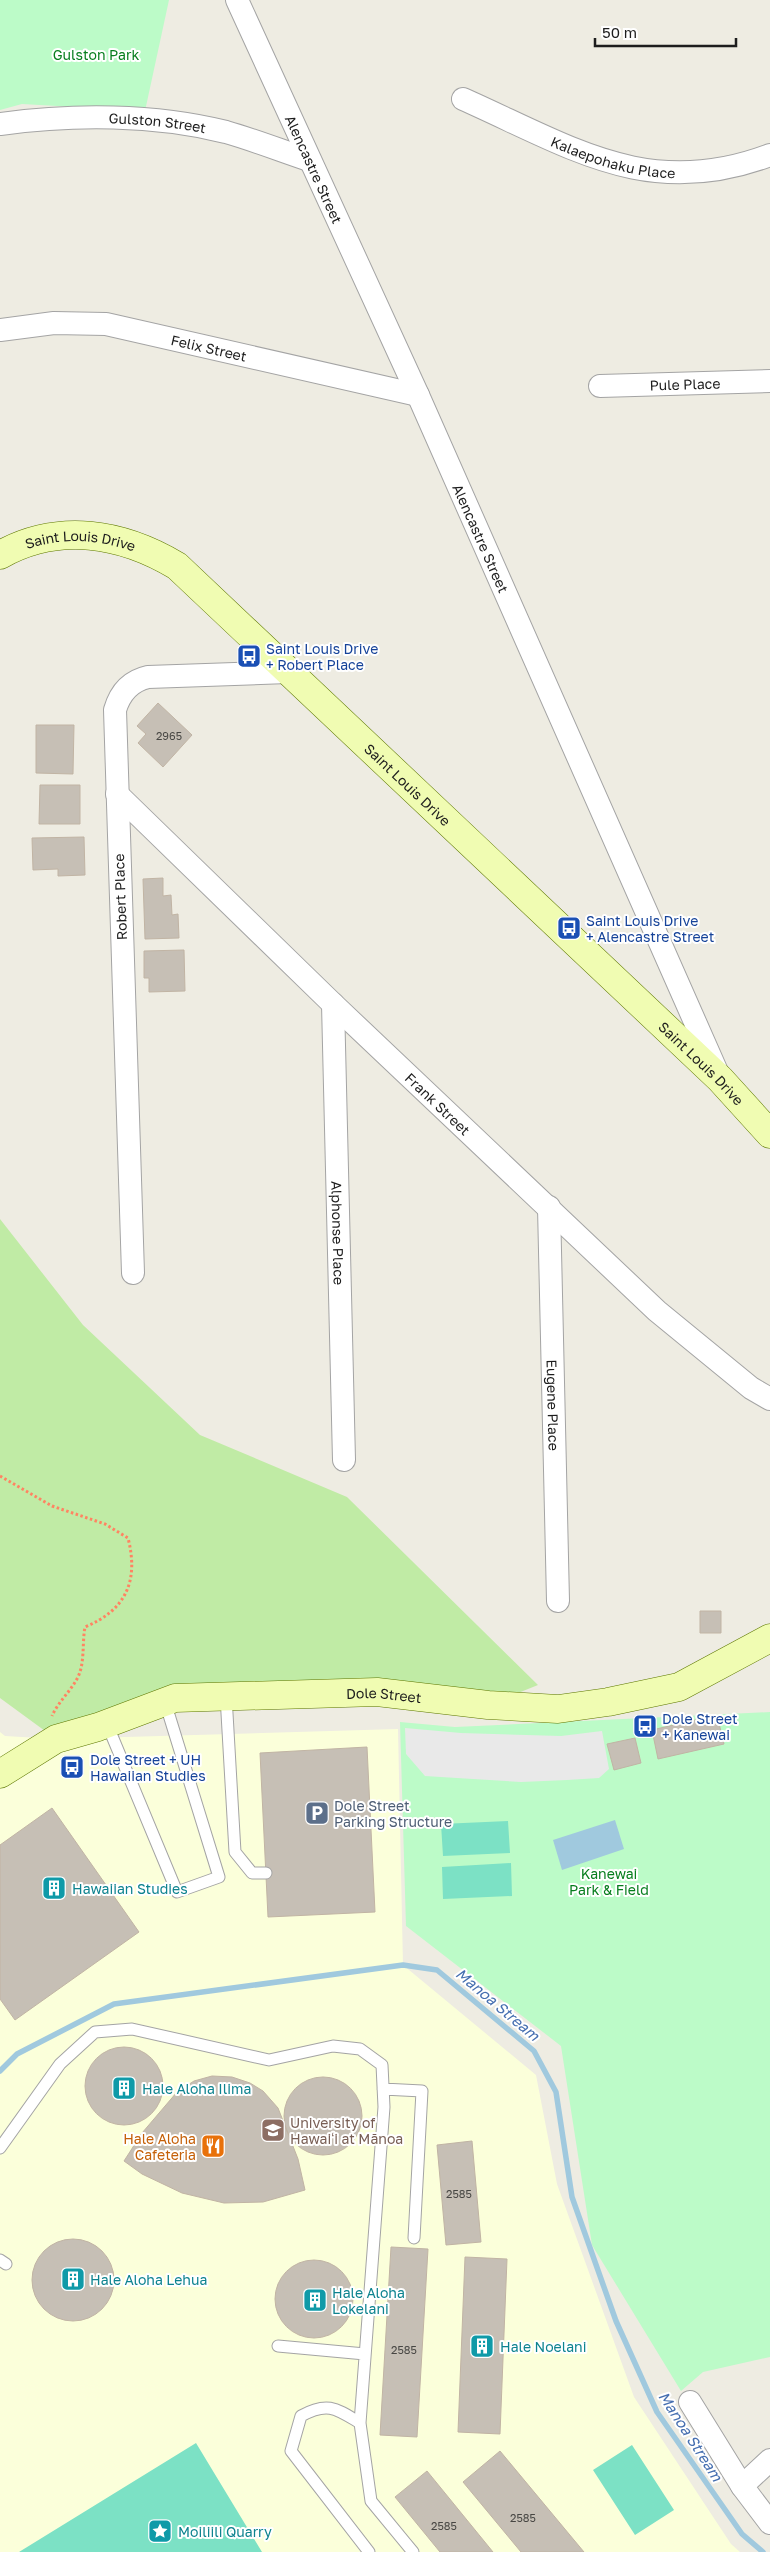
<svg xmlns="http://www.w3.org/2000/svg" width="770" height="2552" font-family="'Golos Text',sans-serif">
  <rect width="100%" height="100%" fill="#eeece2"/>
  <path fill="#fbffda" d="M398,1729l5,236 133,110 21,109 77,213 97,147 9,8h-740v-820l5,4 51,3z"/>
  <path fill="#c0eba5" d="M0,1219l83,106 117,110 147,62 191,188 -50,20 -313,-7 -119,41 -56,-41z"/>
  <path fill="#bcfbc8" d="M0,0h169l-24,111 -123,-7 -22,6z
    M770,1712v645l-67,15 -22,19 -89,-146 -31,-199 -155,-120 -6,-204 55,5z"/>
  <path fill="#7ce1c5" d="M508,1821l2,32 -67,3 -2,-32z
    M511,1863l1,33 -69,3 -1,-32z
    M196,2443l66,109h-243z
    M632,2445l42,65 -39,25 -42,-65z"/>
  <path fill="#e9e9e9" d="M405,1728l56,5 100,3 41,-5 7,38 -10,9 -32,2 -46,2 -96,-6 -19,-22z"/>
  <path fill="#a0c9de" d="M615,1820l9,29 -62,21 -9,-30z"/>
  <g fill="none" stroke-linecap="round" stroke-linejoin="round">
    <path stroke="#a0c9de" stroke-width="5.5" d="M0,2071l17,-17 97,-50 289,-39 34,5 97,81 22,41 16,105 44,124 41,91 85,122 21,18"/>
  </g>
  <path fill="#c6bfb5" stroke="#c1b4a4" d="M158,703l34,32 -29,32 -25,-24 8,-9 -9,-8z
    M36,725h38l-1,49 -37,-1z
    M40,785h40v39h-41z
    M84,837l1,38 -27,1v-7l-25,1 -1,-32z
    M163,878v18l8,-1 1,20 6,-1 1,24 -34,1 -2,-60z
    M184,950l1,41 -36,1v-14h-5v-27z
    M700,1611h21v22h-21z
    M717,1715l7,29 -66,15 -6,-29z
    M635,1738l6,25 -27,7 -7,-26z
    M367,1747l8,165 -107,5 -8,-164z
    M52,1808l87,124 -124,88 -15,-21v-154z
    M85 2086a39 39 0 1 1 78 0a39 39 0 1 1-78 0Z
    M212,2076l20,1 18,6 13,8 15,17 20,51 7,31 -42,12 -39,1 -42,-10 -40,-19 -18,-13 18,-28 35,-41 17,-11z
    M284 2116a39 39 0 1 1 78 0a39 39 0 1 1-78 0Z
    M472,2141l9,101 -35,3 -9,-100z
    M32 2280a41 41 0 1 1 82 0a41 41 0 1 1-82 0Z
    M391,2247l37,2 -11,188 -37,-2z
    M465,2257l42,2 -7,175 -42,-2z
    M275 2299a39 39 0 1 1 78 0a39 39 0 1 1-78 0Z
    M500,2451l84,101h-63l-58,-70z
    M427,2471l66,81h-53l-45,-55z"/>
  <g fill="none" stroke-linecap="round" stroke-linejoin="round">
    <g stroke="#a4a4a4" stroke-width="13">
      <path id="lane" d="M226,1696l9,156 17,21h14
        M107,1724l70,168 42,-15 -54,-175
        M383,2089l39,2 -8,147
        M0,2148l60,-84 35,-32 37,-3 137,31 64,-14 27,3 22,16 2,42 -24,316 11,78 42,51
        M0,2260l6,4
        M278,2346l87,8
        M360,2423c-23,-14 -32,-22 -59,-7l-10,35 78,101"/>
    </g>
    <g stroke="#a4a4a4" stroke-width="24">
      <g id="street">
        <path id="s1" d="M237,0l181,395 300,679"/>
        <path id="s2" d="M463,99c108,48 186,102 307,56"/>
        <path id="s3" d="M0,124c73,-10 154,-10 226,8 28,8 56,19 83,28"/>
        <path id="s4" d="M0,330l54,-7 52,1 312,71"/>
        <path id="s5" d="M600,386l170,-5"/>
        <path id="s6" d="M117,794l216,210 324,307 94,77 19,11"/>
        <path id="s7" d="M333,1004l11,456"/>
        <path id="s8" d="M549,1207l9,394"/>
        <path d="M133,1273l-18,-563c5,-17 15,-29 33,-33l140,-5"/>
        <path d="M690,2402l52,84 28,37"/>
        <path d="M742,2486l28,-26"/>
      </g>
    </g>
    <g stroke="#5d7700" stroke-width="29">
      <g id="secondary">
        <path id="s9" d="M0,555c59,-33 122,-22 177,11l543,513 50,55"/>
        <path id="s10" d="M0,1774l56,-35 42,-12 77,-29 202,-6 111,13 70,4 50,-7 71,-15 91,-49"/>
      </g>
    </g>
    <path stroke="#ff8462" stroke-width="3" stroke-dasharray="2.5 2.5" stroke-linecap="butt" d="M0,1476l52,30 53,18 23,14c11,43 -2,72 -43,89 -3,16 0,35 -7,50 -7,14 -20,25 -26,39"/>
    <use href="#lane" stroke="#fff" stroke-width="11"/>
    <use href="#street" stroke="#fff" stroke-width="22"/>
    <use href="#secondary" stroke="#f0fcb2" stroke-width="28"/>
  </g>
  <defs>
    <g id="bus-square" transform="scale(1.25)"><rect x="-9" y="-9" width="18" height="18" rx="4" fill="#1a4fb4" stroke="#fff"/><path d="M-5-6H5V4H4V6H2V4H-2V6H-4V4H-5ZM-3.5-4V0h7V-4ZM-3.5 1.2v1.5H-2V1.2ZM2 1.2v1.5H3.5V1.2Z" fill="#fff"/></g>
    <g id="parking-square" transform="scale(1.25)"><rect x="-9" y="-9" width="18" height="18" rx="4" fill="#5c6f8a" stroke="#fff"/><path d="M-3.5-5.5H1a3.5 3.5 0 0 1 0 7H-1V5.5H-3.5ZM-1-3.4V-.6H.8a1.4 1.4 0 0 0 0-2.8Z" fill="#fff"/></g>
    <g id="building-square" transform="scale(1.25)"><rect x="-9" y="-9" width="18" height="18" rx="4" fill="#0f9aa8" stroke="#fff"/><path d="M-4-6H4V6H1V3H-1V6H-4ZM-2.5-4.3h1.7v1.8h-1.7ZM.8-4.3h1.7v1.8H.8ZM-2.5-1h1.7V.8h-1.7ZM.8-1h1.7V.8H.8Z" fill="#fff"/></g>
    <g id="university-square" transform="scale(1.25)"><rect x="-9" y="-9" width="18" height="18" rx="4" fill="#8d6e63" stroke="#fff"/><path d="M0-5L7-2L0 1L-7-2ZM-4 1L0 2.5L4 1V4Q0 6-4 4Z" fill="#fff"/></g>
    <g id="restaurant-square" transform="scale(1.25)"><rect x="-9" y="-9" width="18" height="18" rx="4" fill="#e8710a" stroke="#fff"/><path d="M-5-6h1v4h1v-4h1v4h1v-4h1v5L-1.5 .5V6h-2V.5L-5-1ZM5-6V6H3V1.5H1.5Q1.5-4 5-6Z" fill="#fff"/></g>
    <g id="sight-square" transform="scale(1.25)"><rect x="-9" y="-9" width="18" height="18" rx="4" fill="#0f9aa8" stroke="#fff"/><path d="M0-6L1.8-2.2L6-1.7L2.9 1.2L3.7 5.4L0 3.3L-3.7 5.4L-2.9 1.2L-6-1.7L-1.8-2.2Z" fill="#fff"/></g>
  </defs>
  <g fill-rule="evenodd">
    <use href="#bus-square" x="249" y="656"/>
    <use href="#bus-square" x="569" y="928"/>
    <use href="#bus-square" x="645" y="1726"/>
    <use href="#bus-square" x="72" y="1767"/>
    <use href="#parking-square" x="317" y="1813"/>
    <use href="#building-square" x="54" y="1888"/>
    <use href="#building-square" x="124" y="2088"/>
    <use href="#university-square" x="273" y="2130"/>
    <use href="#restaurant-square" x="213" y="2146"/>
    <use href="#building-square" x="73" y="2279"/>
    <use href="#building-square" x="315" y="2300"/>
    <use href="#building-square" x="482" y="2346"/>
    <use href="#sight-square" x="160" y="2531"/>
  </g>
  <g text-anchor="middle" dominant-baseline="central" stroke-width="4" stroke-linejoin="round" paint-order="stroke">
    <g font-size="11" fill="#474643">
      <text x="169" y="735">2965</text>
      <text x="459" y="2193">2585</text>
      <text x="404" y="2349">2585</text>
      <text x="523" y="2517">2585</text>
      <text x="444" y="2525">2585</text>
    </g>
    <g font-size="14" fill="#077e1e" stroke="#fff">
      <text x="96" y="54">Gulston Park</text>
      <text x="609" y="1873">Kanewai<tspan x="609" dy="16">Park &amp; Field</tspan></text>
    </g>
    <g font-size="14" fill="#1d1d1d" stroke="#fff">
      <text stroke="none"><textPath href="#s3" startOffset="158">Gulston Street</textPath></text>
      <text stroke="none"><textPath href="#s2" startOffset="162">Kalaepohaku Place</textPath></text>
      <text stroke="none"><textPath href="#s1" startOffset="186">Alencastre Street</textPath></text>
      <text stroke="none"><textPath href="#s4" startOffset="212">Felix Street</textPath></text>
      <text stroke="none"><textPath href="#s5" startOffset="85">Pule Place</textPath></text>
      <text stroke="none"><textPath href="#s1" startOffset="591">Alencastre Street</textPath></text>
      <text stroke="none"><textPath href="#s9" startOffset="84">Saint Louis Drive</textPath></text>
      <text stroke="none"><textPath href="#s9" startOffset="504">Saint Louis Drive</textPath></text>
      <text transform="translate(120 897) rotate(-92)">Robert Place</text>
      <text stroke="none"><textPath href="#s9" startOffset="909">Saint Louis Drive</textPath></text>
      <text stroke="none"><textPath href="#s6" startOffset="446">Frank Street</textPath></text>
      <text stroke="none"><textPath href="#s7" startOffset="229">Alphonse Place</textPath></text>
      <text stroke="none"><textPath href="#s8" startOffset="198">Eugene Place</textPath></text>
      <text stroke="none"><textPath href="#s10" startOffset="401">Dole Street</textPath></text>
    </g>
    <g font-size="14" fill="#164399" stroke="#fff" text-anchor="start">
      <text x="266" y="648">Saint Louis Drive<tspan x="266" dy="16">+ Robert Place</tspan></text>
      <text x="586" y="920">Saint Louis Drive<tspan x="586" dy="16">+ Alencastre Street</tspan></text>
      <text x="662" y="1718">Dole Street<tspan x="662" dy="16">+ Kanewai</tspan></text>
      <text x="90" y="1759">Dole Street + UH<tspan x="90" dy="16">Hawaiian Studies</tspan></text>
    </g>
    <g font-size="14" fill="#4e5e75" stroke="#fff" text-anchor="start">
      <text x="334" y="1805">Dole Street<tspan x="334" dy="16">Parking Structure</tspan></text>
    </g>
    <g font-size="14" fill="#0d838f" stroke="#fff" text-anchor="start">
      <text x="72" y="1888">Hawaiian Studies</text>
      <text x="142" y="2088">Hale Aloha Ilima</text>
      <text x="90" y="2279">Hale Aloha Lehua</text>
      <text x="332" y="2292">Hale Aloha<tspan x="332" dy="16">Lokelani</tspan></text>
      <text x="500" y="2346">Hale Noelani</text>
      <text x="178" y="2531">Moiliili Quarry</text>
    </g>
    <g font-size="14" fill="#785e54" stroke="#fff" text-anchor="start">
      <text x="290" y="2122">University of<tspan x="290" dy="16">Hawaiʻi at Mānoa</tspan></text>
    </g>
    <g font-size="14" fill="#c56008" stroke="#fff" text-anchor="end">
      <text x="196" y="2138">Hale Aloha<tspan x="196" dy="16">Cafeteria</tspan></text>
    </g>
    <g font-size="15" font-style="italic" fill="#466fb0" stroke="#fff">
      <text transform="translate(498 2004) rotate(40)">Manoa Stream</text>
      <text transform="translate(691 2436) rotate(57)">Manoa Stream</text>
    </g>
  </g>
  <path d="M595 38v8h141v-8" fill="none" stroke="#1d1d1d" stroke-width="2.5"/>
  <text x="602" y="38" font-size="15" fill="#1d1d1d" stroke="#ffffff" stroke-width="4" paint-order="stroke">50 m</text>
</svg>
